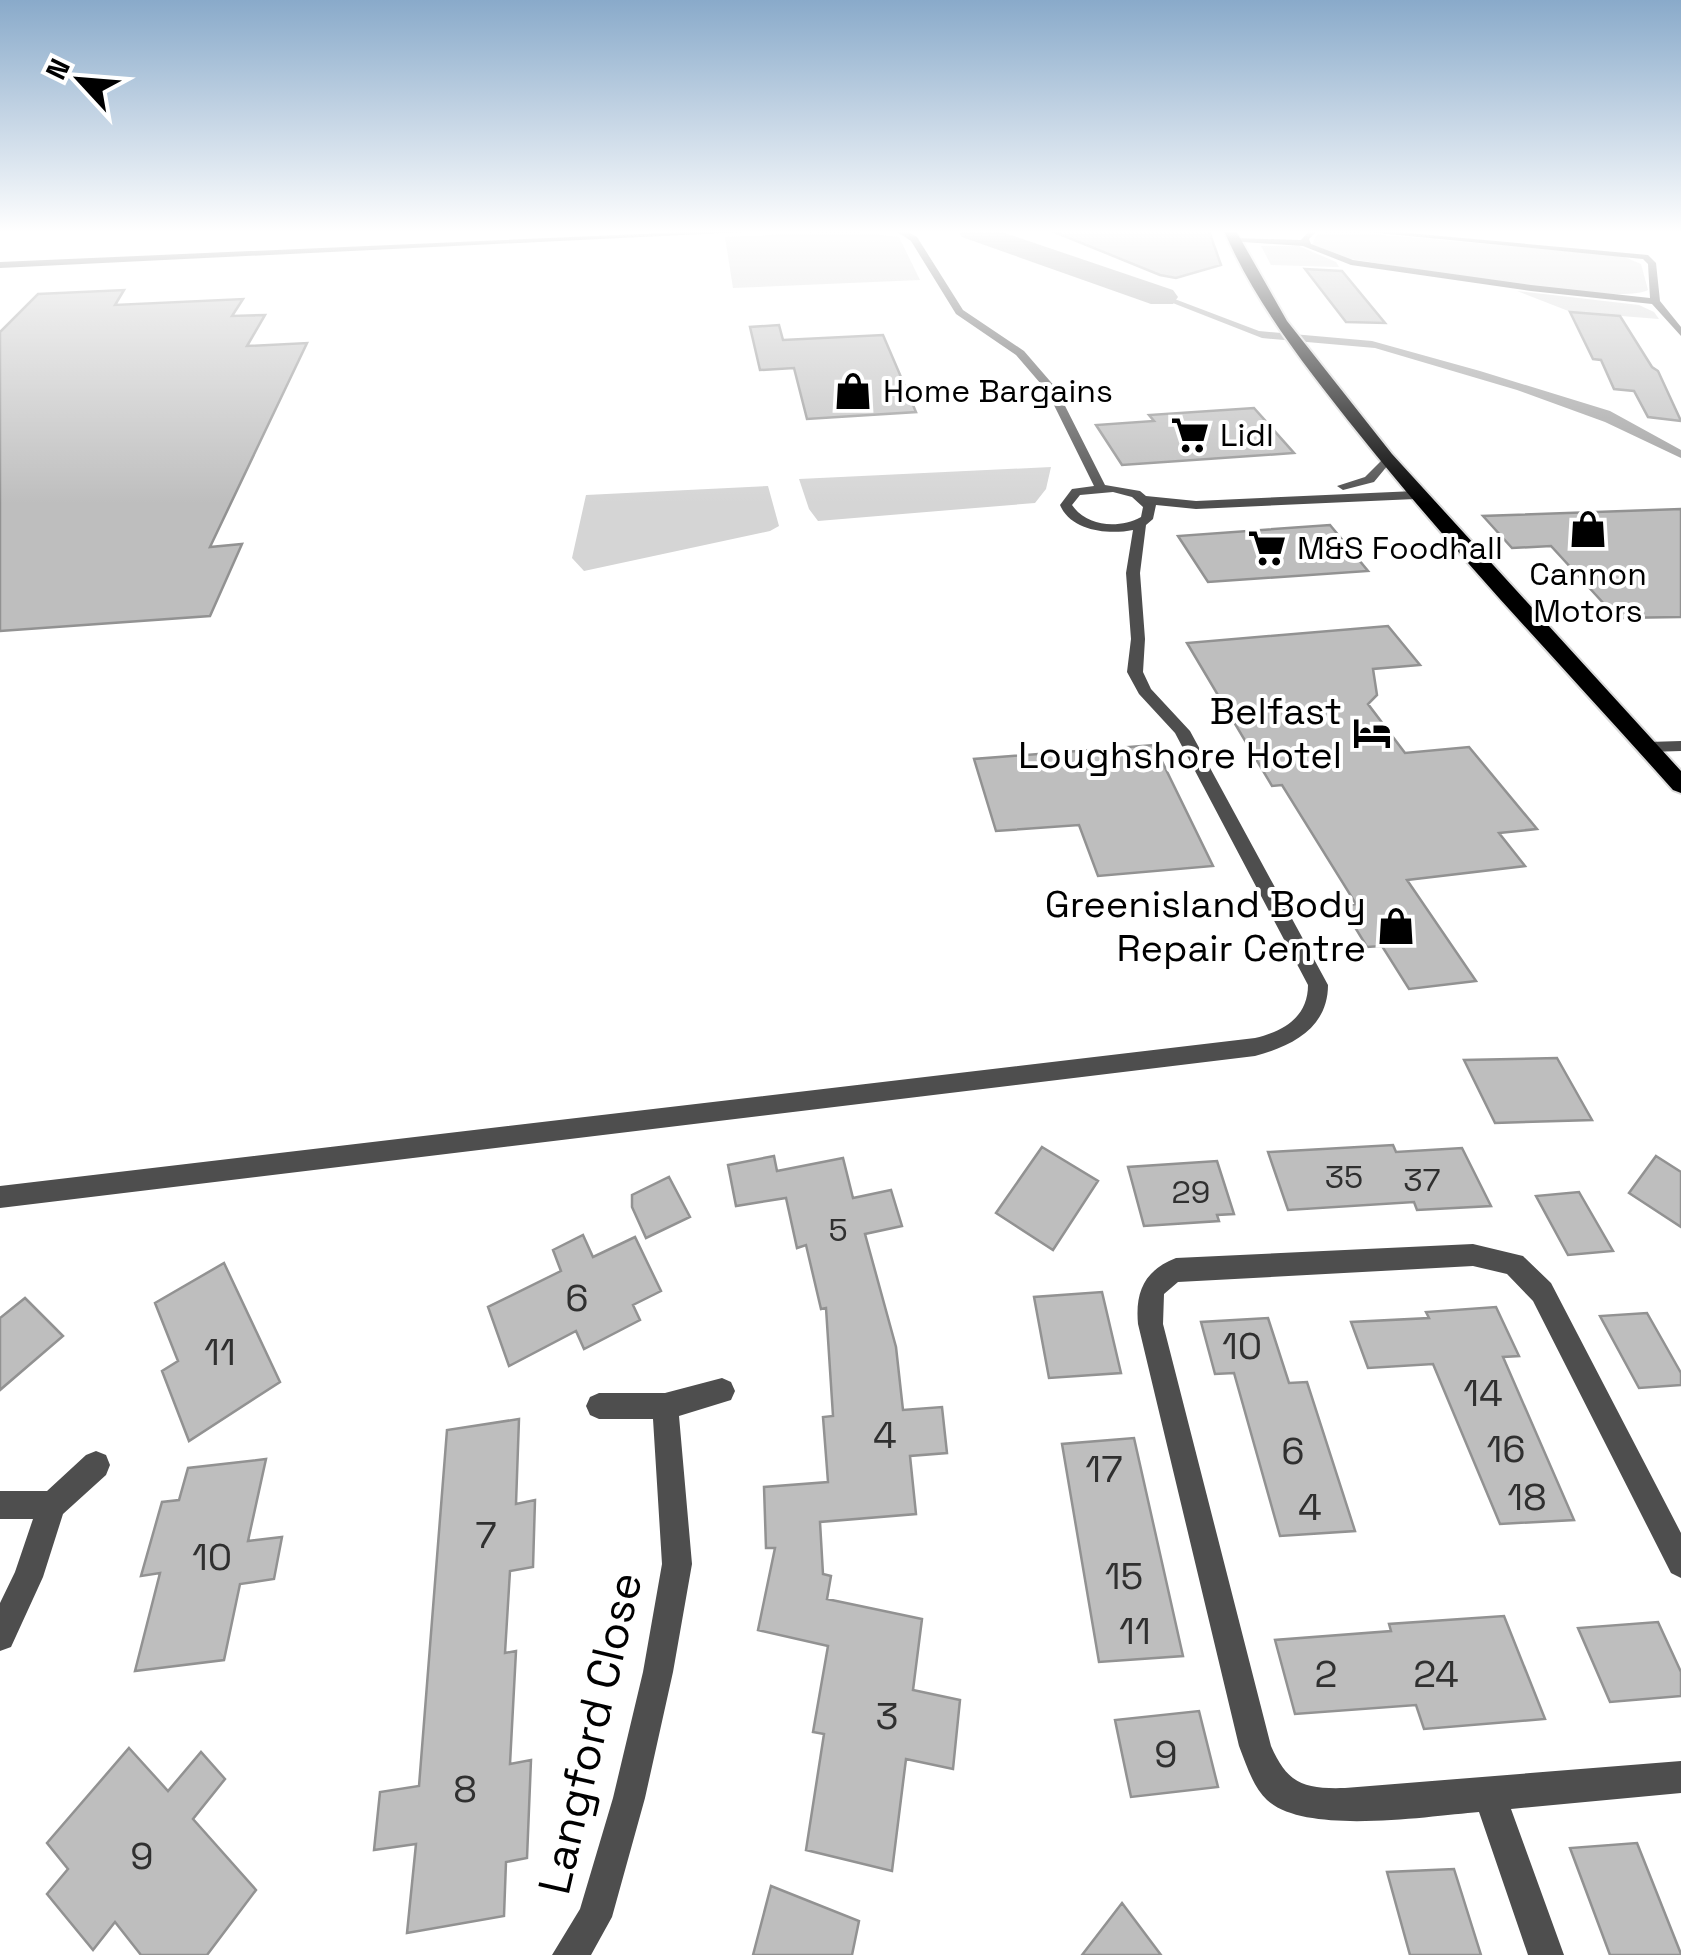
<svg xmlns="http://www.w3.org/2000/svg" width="1681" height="1955" font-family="'Space Grotesk',sans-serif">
  <rect width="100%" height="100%" fill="#fff"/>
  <path fill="#d5d5d5" d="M850,231l49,6 21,43 -187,8 -8,-51z
    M1339,231l283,25 19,8 7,26c-31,17 -261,-26 -310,-33l-26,-12 5,-11z
    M1261,246h38l37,16 3,5 -68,-2z
    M1517,291l122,14 15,7 5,7 -88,-7z
    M1051,467l-5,22 -11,14 -217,18 -9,-12 -10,-30z
    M768,486l11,40 -9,5 -186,40 -12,-13 14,-63z"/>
  <path fill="#9c9c9c" d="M1164,295l95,36 113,10 108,30 130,40 71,39v8l-76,-36 -88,-32 -142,-42 -113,-10 -102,-40z"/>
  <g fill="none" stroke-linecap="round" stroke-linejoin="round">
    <path fill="#9c9c9c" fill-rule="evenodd" d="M958,231h41l174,59 5,7 -5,7h-22l-189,-67z"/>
  </g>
  <path fill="#bebebe" stroke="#929292" stroke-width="2.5" d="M1052,231h157l12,34 -45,13 -16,-3z
    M1305,269l37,2 43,52 -39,-1z
    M124,290l-9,15 128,-6 -11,17 33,-1 -18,31 60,-3 -97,204 32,-3 -32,72 -210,15v-299l38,-38z
    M1570,312l50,4 32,51 6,4 23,50 -33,-4 -14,-26 -20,-2 -13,-29 -8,-1z
    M779,325l4,15 100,-5 33,77 -109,7 -13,-51 -34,2 -10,-43z
    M1254,408l40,45 -172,12 -26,-40 58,-4 -5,-6z
    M1681,509v108l-64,1 -66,-72 -39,2 -29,-32z
    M1330,525l38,46 -160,11 -30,-46z
    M1388,626l32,39 -47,4 4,26 -9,9 37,49 64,-6 68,82 -38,4 26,33 -118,14 69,101 -67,8 -27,-43 -15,1 -25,-41 14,-2 -74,-119 -10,1 -85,-143z
    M1154,745l59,121 -115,10 -19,-51 -83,6 -22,-72z
    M1557,1058l35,62 -97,3 -31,-63z
    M1393,1145l3,7 66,-4 29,58 -74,4 -3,-8 -126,8 -20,-58z
    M1042,1147l56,34 -45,69 -57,-37z
    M774,1156l3,15 66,-13 10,40 38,-8 11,36 -37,8 31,113 7,63 39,-3 5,46 -37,3 6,58 -96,8 3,52 8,2 -4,23 95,20 -9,71 47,10 -7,69 -47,-10 -14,112 -86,-21 18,-116 -11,-2 15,-86 -70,-16 17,-82h-9l-2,-61 64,-5 -5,-65 10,-1 -7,-108 -5,1 -15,-64 -9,3 -11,-50 -50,8 -8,-41z
    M1656,1156l25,16v55l-52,-34z
    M1217,1161l17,53 -17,1 2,6 -75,5 -16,-59z
    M669,1177l21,40 -44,21 -14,-31v-12z
    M1579,1192l34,59 -45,4 -32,-59z
    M583,1235l10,22 42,-20 26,54 -28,14 7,15 -56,29 -8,-18 -67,35 -21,-59 73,-36 -8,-21z
    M224,1263l56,119 -91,59 -27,-70 16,-10 -23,-58z
    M1102,1292l19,81 -72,5 -15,-81z
    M25,1298l38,38 -63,54v-72z
    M1496,1307l23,49 -16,1 71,163 -74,4 -67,-160 -65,4 -17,-46 78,-4 -3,-6z
    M1647,1313l34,60v12l-42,3 -39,-72z
    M1268,1318l21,65 18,-1 48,149 -75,5 -46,-163 -19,1 -14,-52z
    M519,1419l-3,85 19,-4 -2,67 -23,4 -5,82 11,-2 -6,113 21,-4 -4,98 -21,4 -2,54 -97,17 9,-89 -42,6 6,-58 39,-6 28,-356z
    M1134,1438l49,218 -84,6 -37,-218z
    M266,1459l-18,82 34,-4 -8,42 -34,5 -16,76 -89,11 25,-98 -19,3 21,-74 17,-2 9,-32z
    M1504,1616l41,103 -121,10 -8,-24 -121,9 -20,-74 116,-9 -2,-7z
    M1658,1622l23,50v24l-71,6 -32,-74z
    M1199,1711l19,76 -87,10 -16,-77z
    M129,1748l39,43 33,-39 24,27 -32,40 63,71 -49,65h-66l-26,-33 -22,28 -46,-56 21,-25 -21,-26z
    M1637,1843l44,111v1h-71l-40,-107z
    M1454,1869l27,86h-71l-23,-83z
    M771,1886l88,35 -7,34h-99z
    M1122,1903l39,52h-79z"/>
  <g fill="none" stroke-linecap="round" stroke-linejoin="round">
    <g stroke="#dbdbdb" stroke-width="4">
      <path id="trunk" d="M1224,231h12l51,90 105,133 289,317v22l-8,-3c-105,-118 -215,-232 -314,-356 -51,-64 -102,-128 -135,-203z"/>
    </g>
    <path fill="#4e4e4e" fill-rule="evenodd" d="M710,231h54l-764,37v-6z
      M896,231h10l11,6 46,73 61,41 32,37 49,97 35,6 6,5 50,5 219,-10 6,4 -6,4 -219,10 -40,-4 -3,14 -7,6 -6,48 5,66 -2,33 8,17 39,42 138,254c0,43 -36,61 -73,71l-1255,152v-22l1255,-148c29,-7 53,-21 53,-53l-133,-252 -36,-39 -12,-22 4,-33 -5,-66 7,-43c-25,5 -62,1 -73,-25l12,-16 22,-3 -47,-95 -31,-36 -60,-41 -45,-73zM1113,492l19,5 11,10 -2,10c-22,12 -54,10 -69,-12l8,-10z
      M1309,231h8l-8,8 2,5 42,16 178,25 119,13 -2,-34 -5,-5 -285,-28h28l262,24 8,8 4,38 21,26v9l-29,-32 -121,-13 -180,-26 -48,-19 -73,-5 4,-3 67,2z
      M1387,455l6,4 -19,23 -31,8 -6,-4 28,-9z
      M1681,741v10l-33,1 -8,-5 8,-5z
      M1473,1244l50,12 28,27 130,250v45l-10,-5 -138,-272 -26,-27 -34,-8 -295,16 -14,12 -1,30 108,422c17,39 34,43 74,42l336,-27v32l-170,16 53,146h-36l-49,-143c-50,4 -174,24 -212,-12 -14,-13 -21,-36 -28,-54l-101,-422c-3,-33 7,-54 38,-66z
      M722,1378l9,4 4,9 -4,9 -52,16 13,148 -19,108 -28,126 -33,119 -21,38h-39l28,-46 33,-111 30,-126 19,-108 -9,-145h-54l-9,-4 -4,-9 4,-9 9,-4h66z
      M96,1451l10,4 4,10 -4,10 -43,39 -20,63 -32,70 -11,4v-48l15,-31 18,-53h-33v-28h47l39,-36z"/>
    <use href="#trunk" fill="#000" fill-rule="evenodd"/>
  </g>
  <linearGradient id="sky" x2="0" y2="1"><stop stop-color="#89aaca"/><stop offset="0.46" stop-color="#fff"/><stop offset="1" stop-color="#fff" stop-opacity="0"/></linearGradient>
  <rect width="1681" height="504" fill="url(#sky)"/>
  <defs>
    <g id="shop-bare" transform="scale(3)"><path d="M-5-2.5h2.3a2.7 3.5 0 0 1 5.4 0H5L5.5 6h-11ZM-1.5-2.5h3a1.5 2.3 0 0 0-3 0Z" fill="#000" stroke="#fff" stroke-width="2.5" paint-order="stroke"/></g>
    <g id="supermarket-bare" transform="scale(3)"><path d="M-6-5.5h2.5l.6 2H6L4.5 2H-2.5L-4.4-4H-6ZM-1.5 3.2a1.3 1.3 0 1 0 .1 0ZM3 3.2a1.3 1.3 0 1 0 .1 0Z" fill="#000" stroke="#fff" stroke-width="2.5" paint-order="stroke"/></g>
    <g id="hotel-bare" transform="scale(3)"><path d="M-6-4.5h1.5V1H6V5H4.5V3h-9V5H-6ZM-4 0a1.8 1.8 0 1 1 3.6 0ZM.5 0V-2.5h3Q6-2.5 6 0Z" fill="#000" stroke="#fff" stroke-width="2.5" paint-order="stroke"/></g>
  </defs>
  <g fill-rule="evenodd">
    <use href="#shop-bare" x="853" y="391"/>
    <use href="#supermarket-bare" x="1190" y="435"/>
    <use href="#shop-bare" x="1588" y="529"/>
    <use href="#supermarket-bare" x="1267" y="548"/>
    <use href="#hotel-bare" x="1372" y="733"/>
    <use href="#shop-bare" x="1396" y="926"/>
  </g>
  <g text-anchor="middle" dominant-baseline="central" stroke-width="8" stroke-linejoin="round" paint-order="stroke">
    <g font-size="32" fill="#000" stroke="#fff" text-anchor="start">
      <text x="883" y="391">Home Bargains</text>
      <text x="1220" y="435">Lidl</text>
      <text x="1297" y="548">M&amp;S Foodhall</text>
      <text x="1588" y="574" text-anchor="middle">Cannon<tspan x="1588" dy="37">Motors</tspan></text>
    </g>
    <g font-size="32" fill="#303030">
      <text x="1344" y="1177">35</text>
      <text x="1422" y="1180">37</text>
      <text x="1191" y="1192">29</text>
      <text x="838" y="1230">5</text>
    </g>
    <g font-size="38" fill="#000" stroke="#fff" text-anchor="end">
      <text x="1342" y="711">Belfast<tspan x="1342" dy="44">Loughshore Hotel</tspan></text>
      <text x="1366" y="904">Greenisland Body<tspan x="1366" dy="44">Repair Centre</tspan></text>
    </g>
    <g font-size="38" fill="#303030">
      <text x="577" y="1298">6</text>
      <text x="1242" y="1346">10</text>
      <text x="220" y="1352">11</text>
      <text x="1483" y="1393">14</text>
      <text x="885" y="1435">4</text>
      <text x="1506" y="1449">16</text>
      <text x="1293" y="1451">6</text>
      <text x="1104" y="1469">17</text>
      <text x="1527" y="1497">18</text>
      <text x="1310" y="1507">4</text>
      <text x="486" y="1535">7</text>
      <text x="212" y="1557">10</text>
      <text x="1124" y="1576">15</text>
      <text x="1135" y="1631">11</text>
      <text x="1326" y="1674">2</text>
      <text x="1436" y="1674">24</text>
      <text x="887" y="1716">3</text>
      <text x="1166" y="1754">9</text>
      <text x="465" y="1789">8</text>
      <text x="142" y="1856">9</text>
    </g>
    <g font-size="45" fill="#000" stroke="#fff">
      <text transform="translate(590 1733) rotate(-77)">Langford Close</text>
    </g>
  </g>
  <g transform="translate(80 80) rotate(296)" stroke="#ffffff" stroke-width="8" paint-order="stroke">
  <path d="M0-8L18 38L0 25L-18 38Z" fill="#000000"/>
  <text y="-15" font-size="28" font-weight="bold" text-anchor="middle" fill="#000000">N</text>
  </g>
</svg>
